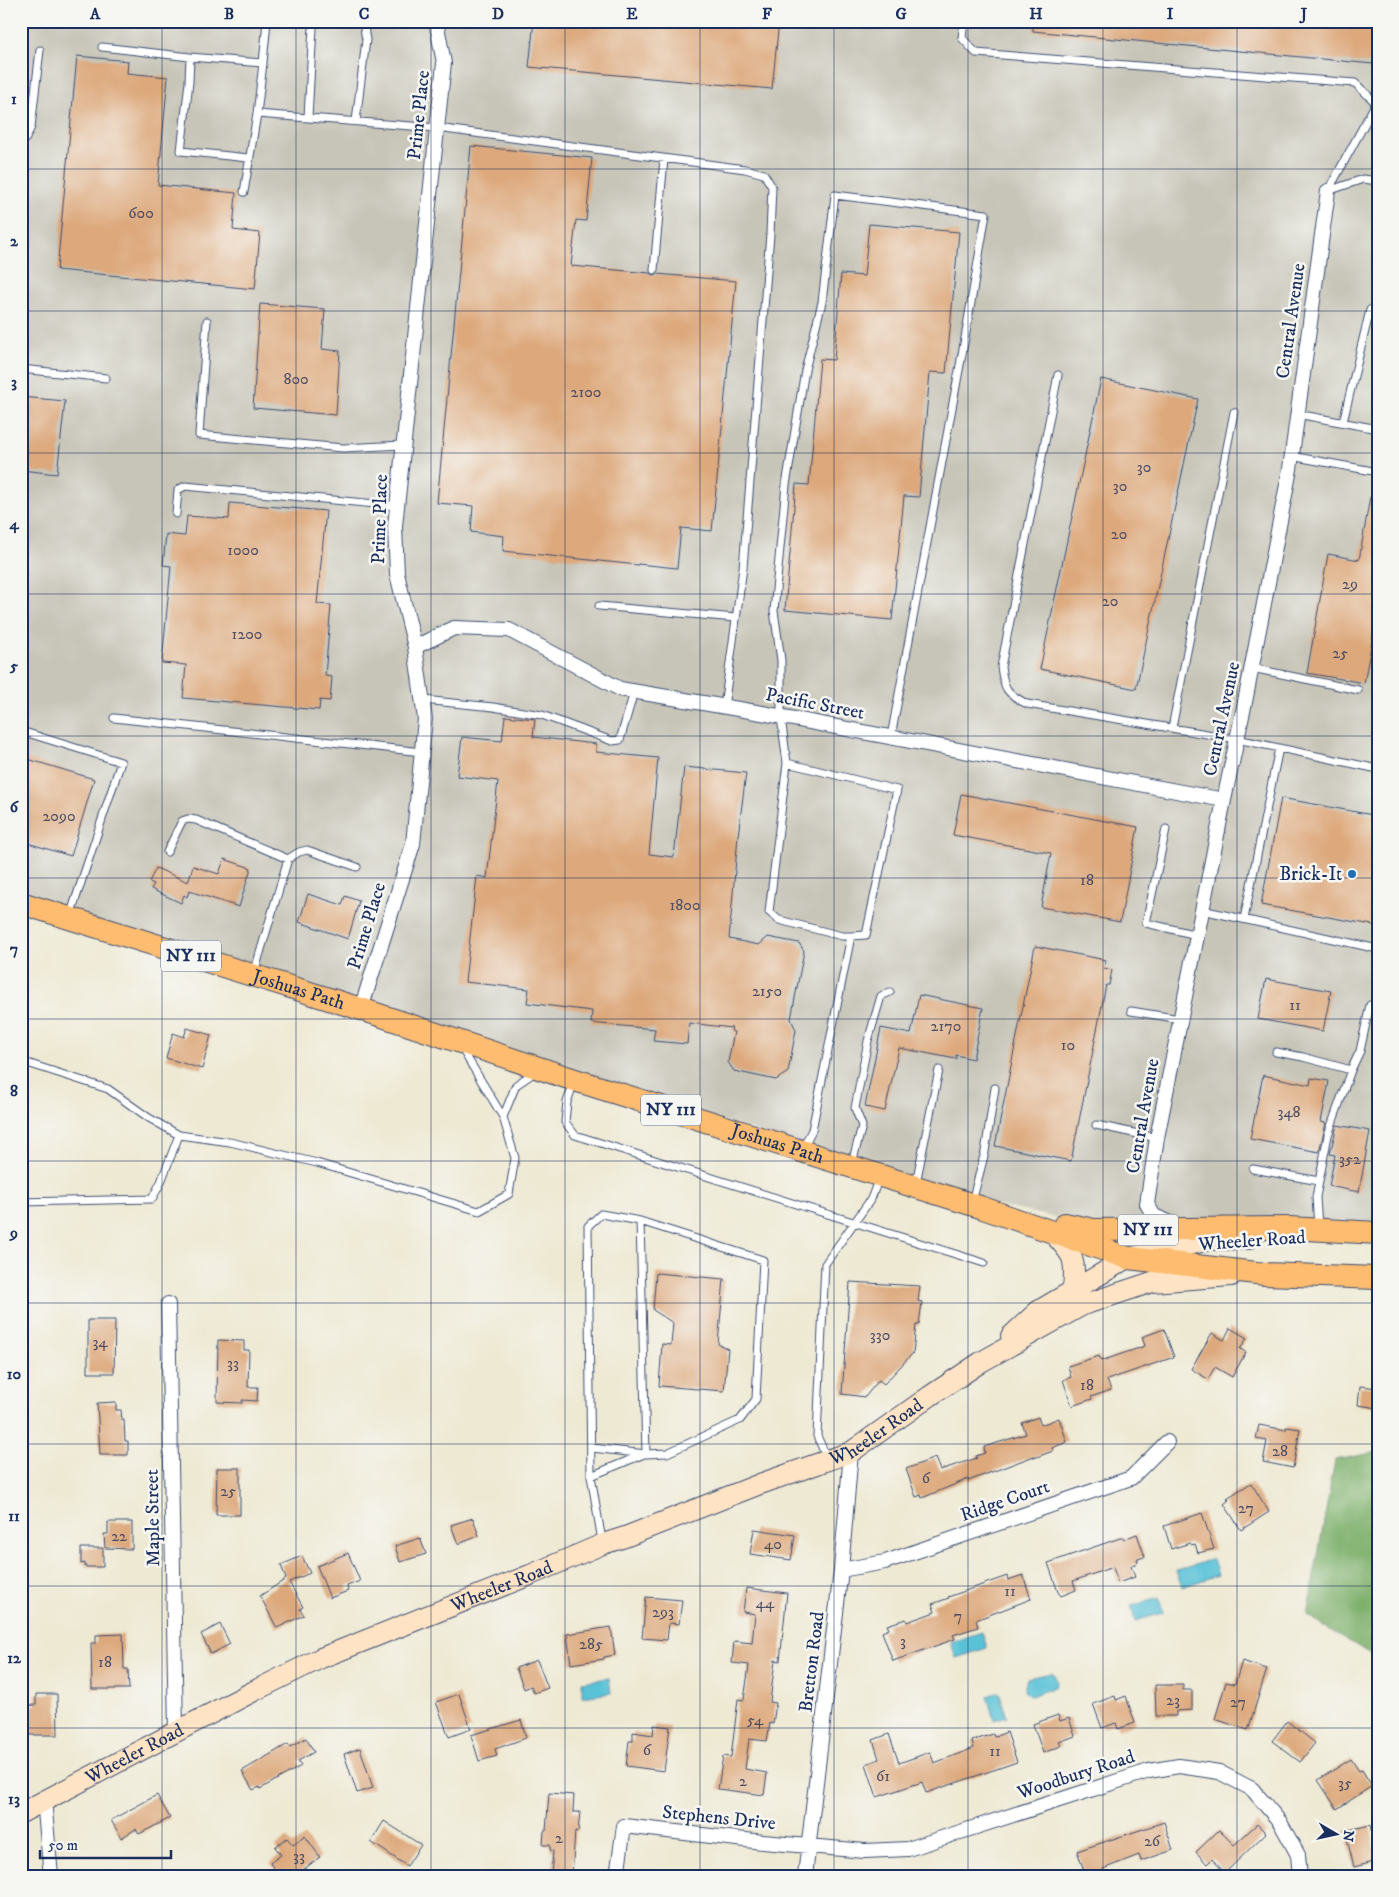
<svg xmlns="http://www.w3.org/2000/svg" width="1399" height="1897" font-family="'IM FELL DW Pica',serif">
  <rect width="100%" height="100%" fill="#f6f6f2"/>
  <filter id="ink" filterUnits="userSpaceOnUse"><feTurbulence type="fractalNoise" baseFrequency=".02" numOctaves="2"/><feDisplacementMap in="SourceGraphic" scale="10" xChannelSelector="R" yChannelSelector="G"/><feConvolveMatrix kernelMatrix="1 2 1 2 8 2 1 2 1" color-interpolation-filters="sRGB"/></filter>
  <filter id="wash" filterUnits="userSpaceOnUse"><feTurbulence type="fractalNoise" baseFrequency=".0096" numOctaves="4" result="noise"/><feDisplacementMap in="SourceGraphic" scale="20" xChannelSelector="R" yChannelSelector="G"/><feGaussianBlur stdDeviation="1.12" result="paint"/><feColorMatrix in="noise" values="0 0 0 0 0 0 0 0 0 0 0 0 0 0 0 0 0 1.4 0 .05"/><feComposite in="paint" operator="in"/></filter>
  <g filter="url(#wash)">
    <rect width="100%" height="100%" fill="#eee9d3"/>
    <path fill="#c7c5b8" d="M21,21h1357v1200l-282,5 -115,-24 -960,-302z"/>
    <path fill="#7eb06c" stroke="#4c7065" d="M1378,1452v203h-6l-65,-39 28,-156z"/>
    <path fill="#5ac2d7" stroke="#3a789a" d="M1213,1559l5,16 -36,12 -6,-16z
      M1159,1598l4,15 -28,8 -4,-15z
      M982,1632l5,16 -31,10 -5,-16z
      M1052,1673c5,5 6,8 3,14l-24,9 -7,-5 3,-13z
      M609,1678l2,15 -29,4v-15z
      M999,1692l8,24 -13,4 -7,-24z"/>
    <g id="blocks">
      <path fill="#dda87b" d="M534,21h245l-7,68 -243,-22z
        M1033,21h344l-4,43 -340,-33z
        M77,56l51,5 -1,12 41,4 -10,108 78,8 -3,37 27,3 -5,56 -198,-19z
        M471,146l121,12 -6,63 -10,-1 -5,46 79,7 3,2 4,-1 79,7 -24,250 -31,-3 -4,40 -39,-4v1l-135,-14 1,-15 -33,-4 2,-26 -36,-3z
        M869,224l90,8 -13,141 -16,-1 -11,125 -15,-1 -12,124 -107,-10 11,-126 13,1 11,-126 14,1 7,-86 23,2z
        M260,304l65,5 -3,40 18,2 -4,64 -83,-7z
        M1101,379l97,20 -62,290 -96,-20z
        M21,397l44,4 -8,73 -36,-4z
        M1370,497h8v113l-14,73 -57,-10 21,-119 31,6z
        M230,503l96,8 -9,93 14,1 -6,71 7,1 -2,24 -10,-1 -1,10 -136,-12 3,-33 -24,-2 9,-97 -8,-1 3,-31 19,2 2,-20 42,3z
        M505,716l30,3 -2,18 63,7v8l62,6 -9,96 25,3 10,-90 62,6 -8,63 -9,103 30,6 9,-8 31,6 5,8 -13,68 5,11 -8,42 -12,8 -42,-9 -6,-9 6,-30 -3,-1 1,-3 -43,-5 -2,21 -34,-3 2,-12 -64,-6 1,-12 -65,-8 2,-14 -64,-7 12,-106 10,2 11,-97 -41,-5 5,-39 40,4z
        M21,757l73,22 -23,77 -50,-15z
        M961,794l177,33 -18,95 -79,-15 10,-54 -98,-18z
        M1281,798l97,18v110l-117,-21z
        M224,859l27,9 -12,39 -50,-16 -2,6 -3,-2 -3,8 -30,-14 3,-5 -5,-2 7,-14 32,14 5,-16 26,8z
        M308,894l34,11 3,-9 14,5 -11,38 -49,-17z
        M1035,946l71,14 -2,8 8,2 -3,15h-3l-35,176 -76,-15z
        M1266,979l65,12 -8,40 -65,-12z
        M919,995l64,13 -10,51 -17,-4v4l-57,-11 -14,63 -20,-4 16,-79 30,6z
        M187,1028l24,7 -9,34 -36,-11 7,-25 11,4z
        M1263,1075l47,10 1,-7 18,3 -8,41 5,1 -7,29 -69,-13z
        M1337,1125l33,6 -11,61 -30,-6 6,-31 -5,-1z
        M656,1273l68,6 -6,65 10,5 -4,42 -65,-5 3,-42 9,1 2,-22 -20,-13z
        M850,1282l70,4 -2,15 4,1 -3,23h-3l-3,28 -29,31 -5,-4 -14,17 -23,-3z
        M88,1320h27l-1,53h-26z
        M1230,1328l17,10 -7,11 6,3 -14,25 -17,-10 -7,12 -17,-10 21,-36 12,7z
        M1164,1329l10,28 -67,23 4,10 -20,7 1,2 -20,7 -9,-26 8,-3 -3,-11 31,-10 2,5 44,-15 -3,-9z
        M218,1340l26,1v9h5l-1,37h10l-1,14 -15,-1v3l-25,-1z
        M1360,1386l18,2v20l-20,-3z
        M116,1402v8h5l1,10h2l1,21h3v14h-28l-3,-52z
        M1038,1417l3,8 18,-7 8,24 -15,6 1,3 -19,7v-2l-66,25v-2l-46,19 -1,-3 -5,2 -10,-28 29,-11 5,12 37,-12 -1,-2 9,-3 -1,-6 42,-13 -4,-11z
        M1259,1425l27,5v-3l14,2 -7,39 -30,-6 4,-21 -11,-2z
        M217,1468h23v47h-24z
        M1251,1483l18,29 -28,18 -17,-26 5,-4 -2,-2z
        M1202,1513l12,36 -16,4 -3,-9 -4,1 -1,-2 -19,6 -7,-23z
        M473,1518l6,18 -21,8 -7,-19z
        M108,1522h24v27l-27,-1 -1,-14h4z
        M754,1529l41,6 -4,25 -41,-6z
        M1137,1534l8,23 -8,2 1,4 -7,3 4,11 -17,6 -5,-16 -40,14 3,9 -15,6 -3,-4 -10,-29 75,-26 1,2z
        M420,1538l6,16 -26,8 -5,-16z
        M81,1548h22v19h-18v-4l-4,1z
        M348,1553l12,28 -13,5 1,5 -18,7 -13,-32z
        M302,1556l8,17 -21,9 14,25 -3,2 4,6 -27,13 -17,-32 26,-17 -5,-14z
        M1023,1575l8,24 -55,21 2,7 -25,8 2,4 -62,22 -11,-29 7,-3 -2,-4 19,-6 1,3 28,-10 -3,-8 17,-6 -1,-1 59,-21 1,4z
        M746,1588l41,5 -7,68 -5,-1 -5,42 6,1 -3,21 -3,-1 -3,18 -18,-2 -4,30 22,4 -3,22 -46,-6 5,-33 8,1 7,-58 6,1 5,-35 -17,-2 2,-22 18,2 3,-29 -12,-2z
        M646,1597l36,3 -3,24 -10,-1 -2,17 -25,-2z
        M220,1624l10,20 -19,10 -10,-20z
        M611,1627l4,28 -11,2v2l-33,5 -4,-30z
        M123,1634l1,35h4l1,20h-37l-1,-46h5v-8z
        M537,1660l11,28 -14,5 -3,-7 -7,3 -8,-21z
        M1242,1661l25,8 -19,61 -33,-11 11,-37 9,2z
        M1155,1685h28v5h9v20l-16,1v5h-20z
        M36,1694h21l1,41h-37v-29l15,-1z
        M459,1694l12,35 -22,8 -13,-35z
        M1115,1696l1,4 10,-4 9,27 -17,6 -2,-6 -14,5 -9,-24z
        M1058,1715l2,6 9,-3 6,18 -16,6 2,4 -18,7 -10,-29z
        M521,1720l5,18 -31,11 2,7 -18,5 -8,-26z
        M1287,1721l28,22 -15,19 -28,-21z
        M654,1725l16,2 -6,44 -38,-5 3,-25h4v-9l20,3z
        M1007,1732l10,30 -91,31 -4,-11 -45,15 -11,-33 13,-5 -6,-19 16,-6 10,29 31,-11 4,11 40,-15 -2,-7 21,-7 1,3z
        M306,1738l8,14 -16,9 3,5 -41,23 -1,-2 -6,3 -11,-19 46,-27 2,3z
        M360,1748l13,40 -16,5 -13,-39z
        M1351,1759l8,12 3,-1 10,16 -35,23 -19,-29z
        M549,1793l25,2 -1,17h7l-2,20 -3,-1 -3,45h-21l2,-25 -3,-1v-5h-7l1,-14h2z
        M157,1795l13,23 -31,16 -3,-5 -15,9 -10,-18z
        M384,1821l37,24 -14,21 -36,-24z
        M1164,1822l9,28 -32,11 -2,-6 -36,14 2,7h-19l-9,-25z
        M1257,1824l9,9 -41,40 -13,-14 -5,5 -11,-12 23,-22 15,15z
        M1370,1825l8,36 -24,6 -9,-36z
        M305,1836l15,21 -25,19h-16l-9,-13 11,-8 -6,-8 12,-9 6,7z"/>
    </g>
  </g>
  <g filter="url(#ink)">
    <use href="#blocks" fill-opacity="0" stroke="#3b4b70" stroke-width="1"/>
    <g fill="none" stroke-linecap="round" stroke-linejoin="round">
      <g stroke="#3b4b70" stroke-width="9">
        <path id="service" d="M964,21l-2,17 14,15 379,30 21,20 2,-2
          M102,47l88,10
          M263,63l4,-42
          M308,117l5,-90 -3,-6
          M356,121l10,-81 -3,-19
          M21,143l5,-5 5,-11 9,-77
          M248,158l-67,-7 8,-69 1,-25 73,6 -6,51
          M1328,191l48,-88
          M1328,191l35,-12 15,2
          M244,192l13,-78 180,14 308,41 19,5 8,13 -2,47 -27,334 -19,139
          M654,270l10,-111
          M207,321l-8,114 144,13 60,-3
          M21,369l85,9
          M1058,375l-57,292c3,22 5,26 26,37l210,35 141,30
          M1297,414l81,15
          M1343,422l27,-112 8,-4
          M1291,456l87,16
          M176,514l2,-24 7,-4 212,20
          M599,606l137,12
          M1252,668l106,22
          M423,700l70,7 49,8 70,26 8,-1 14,-48
          M114,718l308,34
          M1172,728l62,-316
          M21,731l100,31 -51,154
          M787,763l-18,149 10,8 63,16h9
          M1166,829l-20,94 51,12
          M167,852l15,-31 6,-2 8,1 92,39
          M1202,910l176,39
          M1244,919l35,-171
          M254,973l34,-114 11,-7 8,-2 50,17
          M1131,1011l49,8
          M1276,1052l27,5 48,13
          M21,1061l87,28 41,29 30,17 51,7 87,21 162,48 30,-17 6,-36 -12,-41 -41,-68
          M574,1082l-7,20 -2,20 10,13 409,128
          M503,1117l13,-32 19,-13
          M1096,1125l61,13
          M802,1149l10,-19 39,-194 15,-1 31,-145 -110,-27 -6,-46v-57l-7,-49 12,-126 19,-115 17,-68 13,-107 151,19 -21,124 -74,399
          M852,1163l10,-37 -7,-18 13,-67 13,-45 9,-4
          M1253,1169l66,12
          M916,1183l23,-113
          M21,1202l131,-3 9,-17 18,-47
          M972,1202l13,-50 10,-64
          M640,1221l6,233
          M1318,1227l-2,-30 12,-62 23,-65 9,-19 10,-46
          M592,1448l54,6 21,-1 73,-33 16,-21 7,-139 -123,-39 -39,-7 -13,12 3,250 11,65
          M827,1458l-10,-22 8,-172 46,-65 8,-21
          M591,1476l53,-22"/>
      </g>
      <g stroke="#3b4b70" stroke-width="16">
        <path id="minor" d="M415,647l39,-19 55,2 111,59 142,24 462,87
          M361,1009l52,-165 12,-125 -10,-72 -18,-73 -2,-48 49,-463 -8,-42
          M1176,1225l-22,-9 -7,-12 10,-66 67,-338 21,-98 45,-233 38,-278
          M168,1304l8,427
          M841,1570l44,-8 246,-84 36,-36
          M44,1800l7,76
          M617,1876l7,-50 139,16 102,9 43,-2 241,-78 30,-5 40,6 33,17 28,33 18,33 2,21
          M805,1876l36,-306 10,-118"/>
      </g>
      <g stroke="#3b4b70" stroke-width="22">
        <g id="secondary">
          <path d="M1052,1232c22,24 24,25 21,58"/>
          <path d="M1011,1336l27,-25 90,-53 82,-18 38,-1"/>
          <path id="s1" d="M21,1813l233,-122 67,-33 209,-83 73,-31 22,-7 135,-53 91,-32 79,-56 51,-34 102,-57 69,-23 79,-6"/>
        </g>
      </g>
      <g stroke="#3b4b70" stroke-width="24">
        <g id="primary">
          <path id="s2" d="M21,903l340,106 214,71 405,127 148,51 137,16 113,4"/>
          <path d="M1065,1224l29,6 195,-2 89,5"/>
        </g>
      </g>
      <use href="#service" stroke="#fff" stroke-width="7"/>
      <use href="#minor" stroke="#fff" stroke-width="14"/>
      <use href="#secondary" stroke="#fee4c5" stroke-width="20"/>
      <use href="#primary" stroke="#fdbc6f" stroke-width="22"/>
    </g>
  </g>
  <path fill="none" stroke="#1b2f5e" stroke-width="1" stroke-opacity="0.55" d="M162,21v1855M296,21v1855M431,21v1855M565,21v1855M700,21v1855M834,21v1855M968,21v1855M1103,21v1855M1237,21v1855M21,169h1357M21,311h1357M21,453h1357M21,594h1357M21,736h1357M21,878h1357M21,1019h1357M21,1161h1357M21,1303h1357M21,1444h1357M21,1586h1357M21,1728h1357"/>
  <circle fill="#1f6fb2" stroke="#f6f6f2" stroke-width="2" cx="1352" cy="874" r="5"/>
  <g text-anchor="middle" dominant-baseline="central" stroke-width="5" stroke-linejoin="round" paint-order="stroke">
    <g font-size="16" fill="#4c4d65">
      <text x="141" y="213">600</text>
      <text x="296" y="379">800</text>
      <text x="586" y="392">2100</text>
      <text x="1144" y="467">30</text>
      <text x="1120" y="486">30</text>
      <text x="1119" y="534">20</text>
      <text x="243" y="550">1000</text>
      <text x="1350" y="584">29</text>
      <text x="1110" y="601">20</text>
      <text x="247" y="634">1200</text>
      <text x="1340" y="653">25</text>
      <text x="59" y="816">2090</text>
      <text x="1087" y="880">18</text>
      <text x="685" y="905">1800</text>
      <text x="767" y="991">2150</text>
      <text x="1295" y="1005">11</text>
      <text x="946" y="1026">2170</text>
      <text x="1068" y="1045">10</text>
      <text x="1289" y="1112">348</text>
      <text x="1350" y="1159">352</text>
      <text x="880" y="1335">330</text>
      <text x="100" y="1342">34</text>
      <text x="233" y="1363">33</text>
      <text x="1087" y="1385">18</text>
      <text x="1280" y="1451">28</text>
      <text x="926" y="1478">6</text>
      <text x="228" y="1491">25</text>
      <text x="1246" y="1508">27</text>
      <text x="119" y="1536">22</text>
      <text x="773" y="1544">40</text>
      <text x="1010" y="1591">11</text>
      <text x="765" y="1603">44</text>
      <text x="663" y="1612">293</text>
      <text x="958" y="1616">7</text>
      <text x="903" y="1641">3</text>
      <text x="591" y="1644">285</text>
      <text x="105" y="1662">18</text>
      <text x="1173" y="1700">23</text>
      <text x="1238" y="1702">27</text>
      <text x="755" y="1720">54</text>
      <text x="647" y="1750">6</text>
      <text x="995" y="1751">11</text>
      <text x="883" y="1776">61</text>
      <text x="743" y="1781">2</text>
      <text x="1345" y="1783">35</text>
      <text x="559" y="1838">2</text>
      <text x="1152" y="1841">26</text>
      <text x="299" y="1856">33</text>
    </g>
    <g fill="#f6f6f2" stroke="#5d6b8a" stroke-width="1">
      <rect x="161" y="940.5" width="60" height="31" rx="4"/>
      <rect x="641" y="1094.5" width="60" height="31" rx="4"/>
      <rect x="1118" y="1214.5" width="60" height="31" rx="4"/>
    </g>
    <g font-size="18" font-weight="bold" fill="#1b2f5e">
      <text x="191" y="956">NY 111</text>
      <text x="671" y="1110">NY 111</text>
      <text x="1148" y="1230">NY 111</text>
    </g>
    <g font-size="19" fill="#1b2f5e" stroke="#f6f6f2">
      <text transform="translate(419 115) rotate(-84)">Prime Place</text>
      <text transform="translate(1291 321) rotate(-82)">Central Avenue</text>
      <text transform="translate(380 519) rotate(-88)">Prime Place</text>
      <text transform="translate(815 704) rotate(11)">Pacific Street</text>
      <text transform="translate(1222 719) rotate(-78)">Central Avenue</text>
      <text transform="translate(367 926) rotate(-73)">Prime Place</text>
      <text stroke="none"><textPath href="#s2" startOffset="291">Joshuas Path</textPath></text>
      <text transform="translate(1143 1116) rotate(-80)">Central Avenue</text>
      <text stroke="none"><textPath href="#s2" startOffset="794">Joshuas Path</textPath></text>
      <text transform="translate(1252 1241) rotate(-4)">Wheeler Road</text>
      <text stroke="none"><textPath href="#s1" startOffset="938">Wheeler Road</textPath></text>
      <text transform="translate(1005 1501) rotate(-19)">Ridge Court</text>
      <text transform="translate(153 1518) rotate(-91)">Maple Street</text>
      <text stroke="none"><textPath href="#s1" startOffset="532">Wheeler Road</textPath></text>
      <text transform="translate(812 1662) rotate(-83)">Bretton Road</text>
      <text stroke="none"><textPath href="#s1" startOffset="128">Wheeler Road</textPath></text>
      <text transform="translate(1076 1775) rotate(-18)">Woodbury Road</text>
      <text transform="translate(719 1818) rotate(6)">Stephens Drive</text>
    </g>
    <g font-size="19" fill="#1b2f5e" stroke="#f6f6f2" text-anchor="end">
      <text x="1342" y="874">Brick-It</text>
    </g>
  </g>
  <rect width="1399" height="1897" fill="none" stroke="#f6f6f2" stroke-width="55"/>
  <g transform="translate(1336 1834) rotate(99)" stroke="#f6f6f2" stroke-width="4" paint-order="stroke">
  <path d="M0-4L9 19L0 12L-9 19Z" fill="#1b2f5e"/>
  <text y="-8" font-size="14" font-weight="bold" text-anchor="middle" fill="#1b2f5e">N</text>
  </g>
  <path d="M40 1850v8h131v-8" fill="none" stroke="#1b2f5e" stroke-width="2.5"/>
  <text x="48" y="1850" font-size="15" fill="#1b2f5e" stroke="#f6f6f2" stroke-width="4" paint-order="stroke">50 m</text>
  <rect x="28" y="28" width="1344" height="1842" fill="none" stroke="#1b2f5e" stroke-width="2"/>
  <g font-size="16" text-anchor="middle" font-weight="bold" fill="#1b2f5e">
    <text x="95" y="19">A</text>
    <text x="229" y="19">B</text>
    <text x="364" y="19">C</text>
    <text x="498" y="19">D</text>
    <text x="632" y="19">E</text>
    <text x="767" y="19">F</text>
    <text x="901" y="19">G</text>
    <text x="1036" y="19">H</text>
    <text x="1170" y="19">I</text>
    <text x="1304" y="19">J</text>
    <text x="14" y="104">1</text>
    <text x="14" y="246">2</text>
    <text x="14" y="387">3</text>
    <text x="14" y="529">4</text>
    <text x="14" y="671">5</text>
    <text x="14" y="812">6</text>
    <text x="14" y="954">7</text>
    <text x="14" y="1096">8</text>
    <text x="14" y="1238">9</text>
    <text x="14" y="1379">10</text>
    <text x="14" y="1521">11</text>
    <text x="14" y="1663">12</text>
    <text x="14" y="1804">13</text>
  </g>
</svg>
